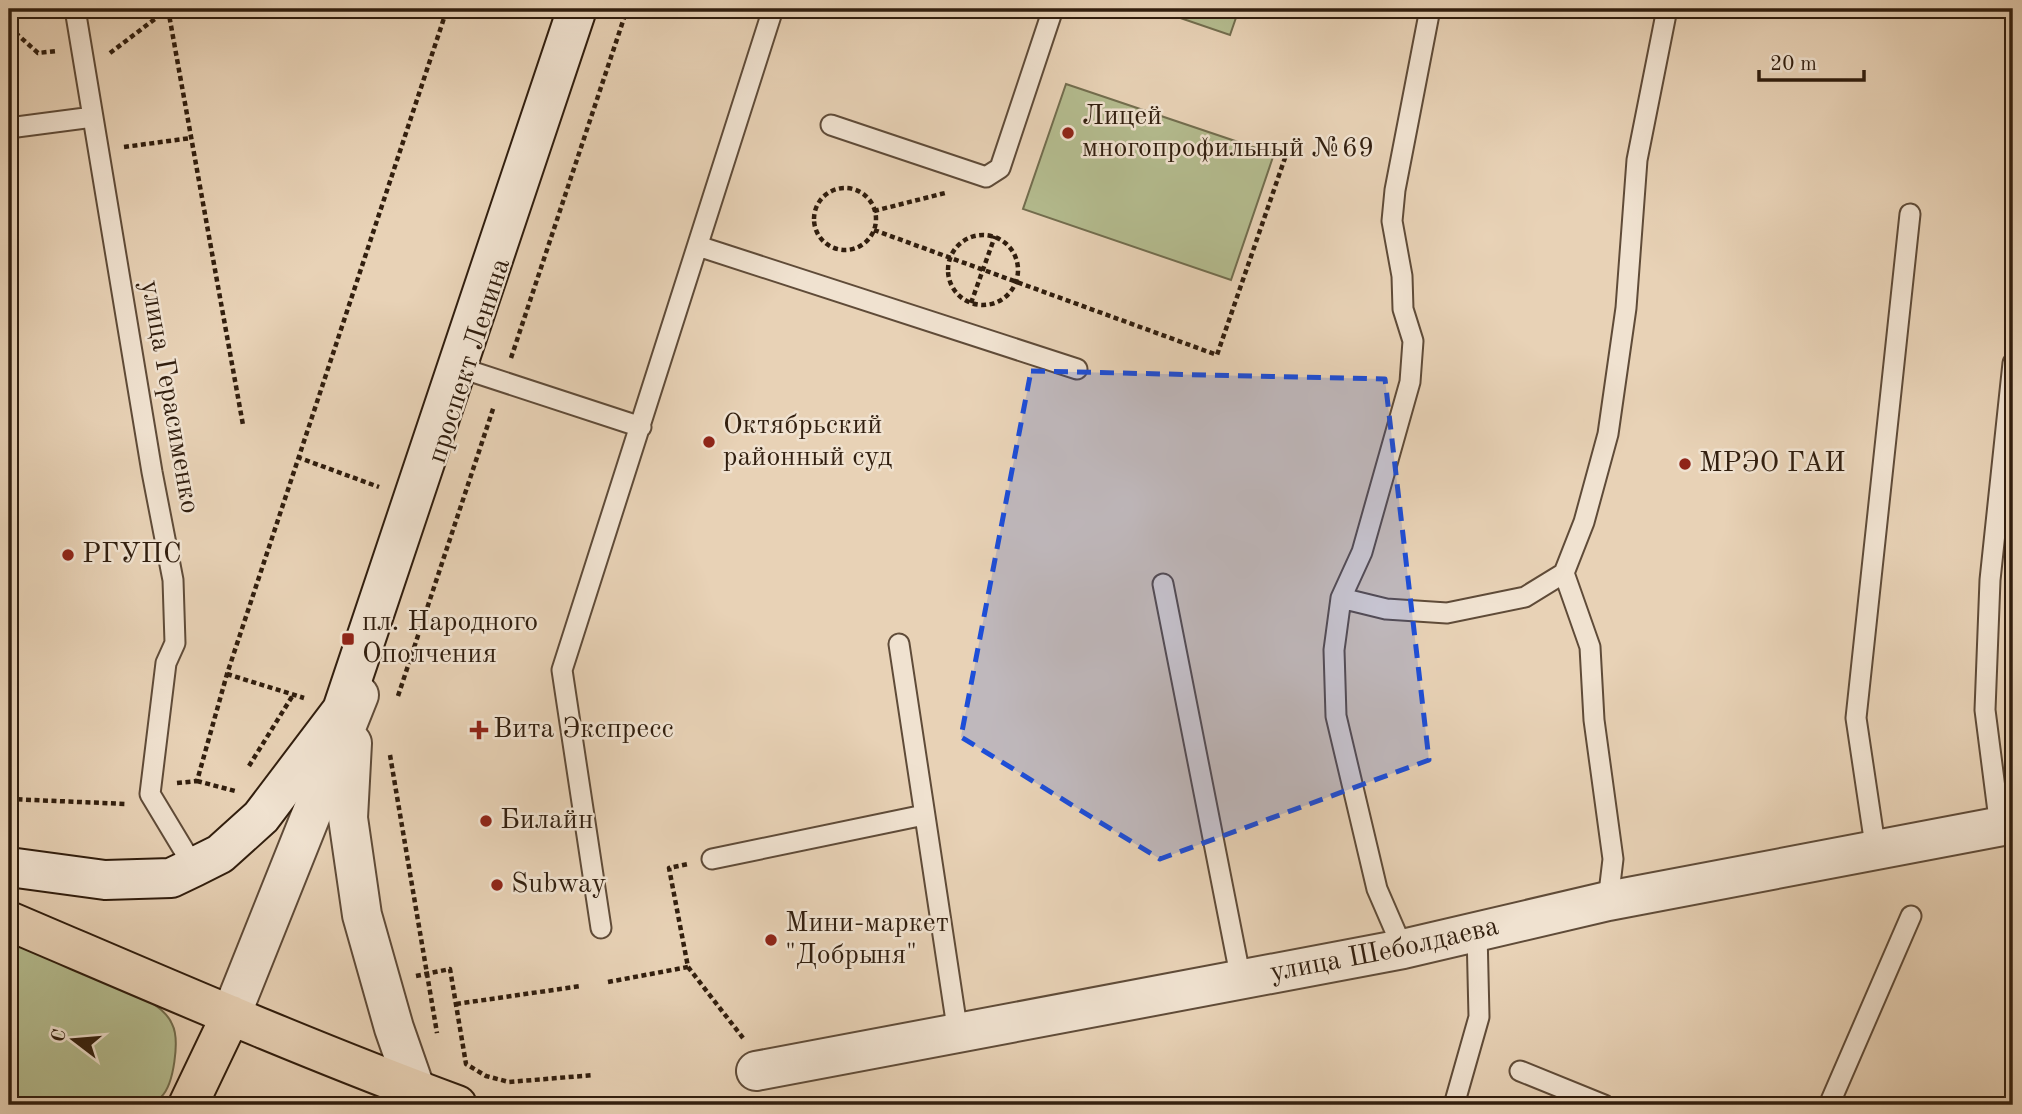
<svg xmlns="http://www.w3.org/2000/svg" width="2022" height="1114" font-family="'Old Standard TT',serif">
  <rect width="100%" height="100%" fill="#e8d2b6"/>
  <filter id="stains"><feTurbulence type="fractalNoise" baseFrequency=".00286" numOctaves="4"/><feColorMatrix values="0 0 0 0 .2 0 0 0 0 .09 0 0 0 0 .02 0 0 0 .5 -.17"/></filter>
  <radialGradient id="worn" r=".72"><stop offset=".6" stop-color="#630" stop-opacity="0"/><stop offset="1" stop-color="#630" stop-opacity=".3"/></radialGradient>
  <path fill="#b4bc8f" stroke="#726d4e" stroke-width="2" d="M1154,9h85l-9,26z
    M1066,84l208,70 -43,126 -208,-71z
    M9,941l140,60c9,6 19,13 23,23 8,15 2,61 -11,73 -5,5 -12,7 -20,8h-132z"/>
  <g fill="none" stroke-linecap="round" stroke-linejoin="round">
    <g stroke="#5f4b38" stroke-width="23">
      <path id="lane" d="M75,9l77,463 21,108 2,63 -9,20 -16,131 44,73
        M831,125l155,52 14,-9 53,-159
        M9,128l84,-11
        M698,246l379,123
        M467,370l174,57
        M1564,573l26,74 4,73 19,139 -5,42
        M1163,584l78,396
        M1341,598l45,11 61,4 78,-16 39,-24 20,-51 24,-88 18,-126 11,-148 30,-151
        M899,644l59,390
        M2000,827l-15,-117 5,-130 23,-217
        M1876,852l-20,-134 54,-504
        M712,859l212,-44
        M601,928l-39,-258 211,-661
        M1403,949l-26,-60 -41,-173 -2,-66 7,-52 21,-46 48,-170 3,-41 -10,-32 -1,-33 -10,-55 3,-31 35,-181
        M1520,1071l84,34
        M1454,1105l25,-88 -2,-85
        M1829,1105l82,-189"/>
    </g>
    <g stroke="#5f4b38" stroke-width="42">
      <g id="street">
        <path d="M352,743l-4,75 14,97 32,113 22,63"/>
        <path d="M231,1015l128,-320"/>
        <path id="s1" d="M756,1071l647,-122 205,-48 405,-77"/>
      </g>
    </g>
    <g stroke="#311e0e" stroke-width="42">
      <path id="secondary" d="M9,867l96,13 66,-2 23,-11 26,-13 41,-37 81,-107 235,-701"/>
    </g>
    <g stroke="#311e0e" stroke-width="42">
      <path id="primary" d="M9,921c148,63 296,128 448,184
        M188,1105l43,-90"/>
    </g>
    <path stroke="#311e0e" stroke-width="4.5" stroke-dasharray="5 3.5" stroke-linecap="butt" d="M168,9l75,416
      M9,27l29,26 19,-2
      M110,53l58,-44
      M124,147l67,-9
      M814 219a31 31 0 1 1 62 0a31 31 0 1 1-62 0Z
      M874,211l71,-18
      M874,230l343,125 69,-200
      M948 270a35 35 0 1 1 70 0a35 35 0 1 1-70 0Z
      M971,303l24,-67
      M511,358l116,-349
      M297,457l82,30
      M227,674l77,24
      M398,696l96,-290
      M390,755l47,278
      M249,766l44,-71
      M197,781l38,10 1,-2
      M177,783l20,-2 30,-107 220,-665
      M9,799l118,5
      M688,967l55,71
      M416,976l34,-7 16,95 20,12 23,6 85,-7
      M608,982l80,-15 -19,-99 19,-4
      M456,1004l125,-18"/>
    <use href="#lane" stroke="#f0e2d0" stroke-width="19"/>
    <use href="#street" stroke="#f0e2d0" stroke-width="38"/>
    <use href="#secondary" stroke="#f0e2d0" stroke-width="38"/>
    <use href="#primary" stroke="#e8d2b6" stroke-width="38"/>
  </g>
  <path fill="#1d4ed8" fill-opacity="0.2" stroke="#1d4ed8" stroke-width="5" stroke-dasharray="14 9" stroke-linejoin="round" d="M1031,371l354,8 44,381 -269,99 -199,-122z"/>
  <g fill="#8f2418" stroke="#f0e2d0" stroke-width="2.5">
    <circle cx="1068" cy="133" r="7"/>
    <circle cx="709" cy="442" r="7"/>
    <circle cx="1685" cy="464" r="7"/>
    <circle cx="68" cy="555" r="7"/>
    <rect x="341" y="632" width="14" height="14" rx="3.5"/>
    <path d="M475.5 719.5h7v7h7v7h-7v7h-7v-7h-7v-7h7z"/>
    <circle cx="486" cy="821" r="7"/>
    <circle cx="497" cy="885" r="7"/>
    <circle cx="771" cy="940" r="7"/>
  </g>
  <g text-anchor="middle" dominant-baseline="central" stroke-width="5" stroke-linejoin="round" paint-order="stroke">
    <g font-size="28" fill="#311e0e" stroke="#f0e2d0" text-anchor="start">
      <text x="1082" y="117">Лицей<tspan x="1082" dy="32">многопрофильный №69</tspan></text>
      <text x="723" y="426">Октябрьский<tspan x="723" dy="32">районный суд</tspan></text>
      <text x="1699" y="464">МРЭО ГАИ</text>
      <text x="82" y="555">РГУПС</text>
      <text x="362" y="623">пл. Народного<tspan x="362" dy="32">Ополчения</tspan></text>
      <text x="493" y="730">Вита Экспресс</text>
      <text x="500" y="821">Билайн</text>
      <text x="511" y="885">Subway</text>
      <text x="785" y="924">Мини-маркет<tspan x="785" dy="32">"Добрыня"</tspan></text>
    </g>
    <g font-size="28" fill="#311e0e" stroke="#f0e2d0">
      <text transform="translate(470 361) rotate(-72)">проспект Ленина</text>
      <text transform="translate(169 397) rotate(80)">улица Герасименко</text>
      <text stroke="none"><textPath href="#s1" startOffset="640">улица Шеболдаева</textPath></text>
    </g>
  </g>
  <rect width="2022" height="1114" fill="none" stroke="#e8d2b6" stroke-width="35"/>
  <rect x="10" y="10" width="2001" height="1093" fill="none" stroke="#311e0e" stroke-width="3.5"/>
  <rect x="18" y="18" width="1987" height="1079" fill="none" stroke="#311e0e" stroke-width="2"/>
  <g transform="translate(74 1040) rotate(286)" stroke="#f0e2d0" stroke-width="5" paint-order="stroke">
  <path d="M0-5L12 26L0 18L-12 26Z" fill="#311e0e"/>
  <text y="-10" font-size="19" font-weight="bold" text-anchor="middle" fill="#311e0e">С</text>
  </g>
  <path d="M1759 70v10h105v-10" fill="none" stroke="#311e0e" stroke-width="3.5"/>
  <text x="1770" y="70" font-size="21" fill="#311e0e" stroke="#f0e2d0" stroke-width="5" paint-order="stroke">20 m</text>
  <rect width="100%" height="100%" filter="url(#stains)"/>
  <rect width="100%" height="100%" fill="url(#worn)"/>
</svg>
